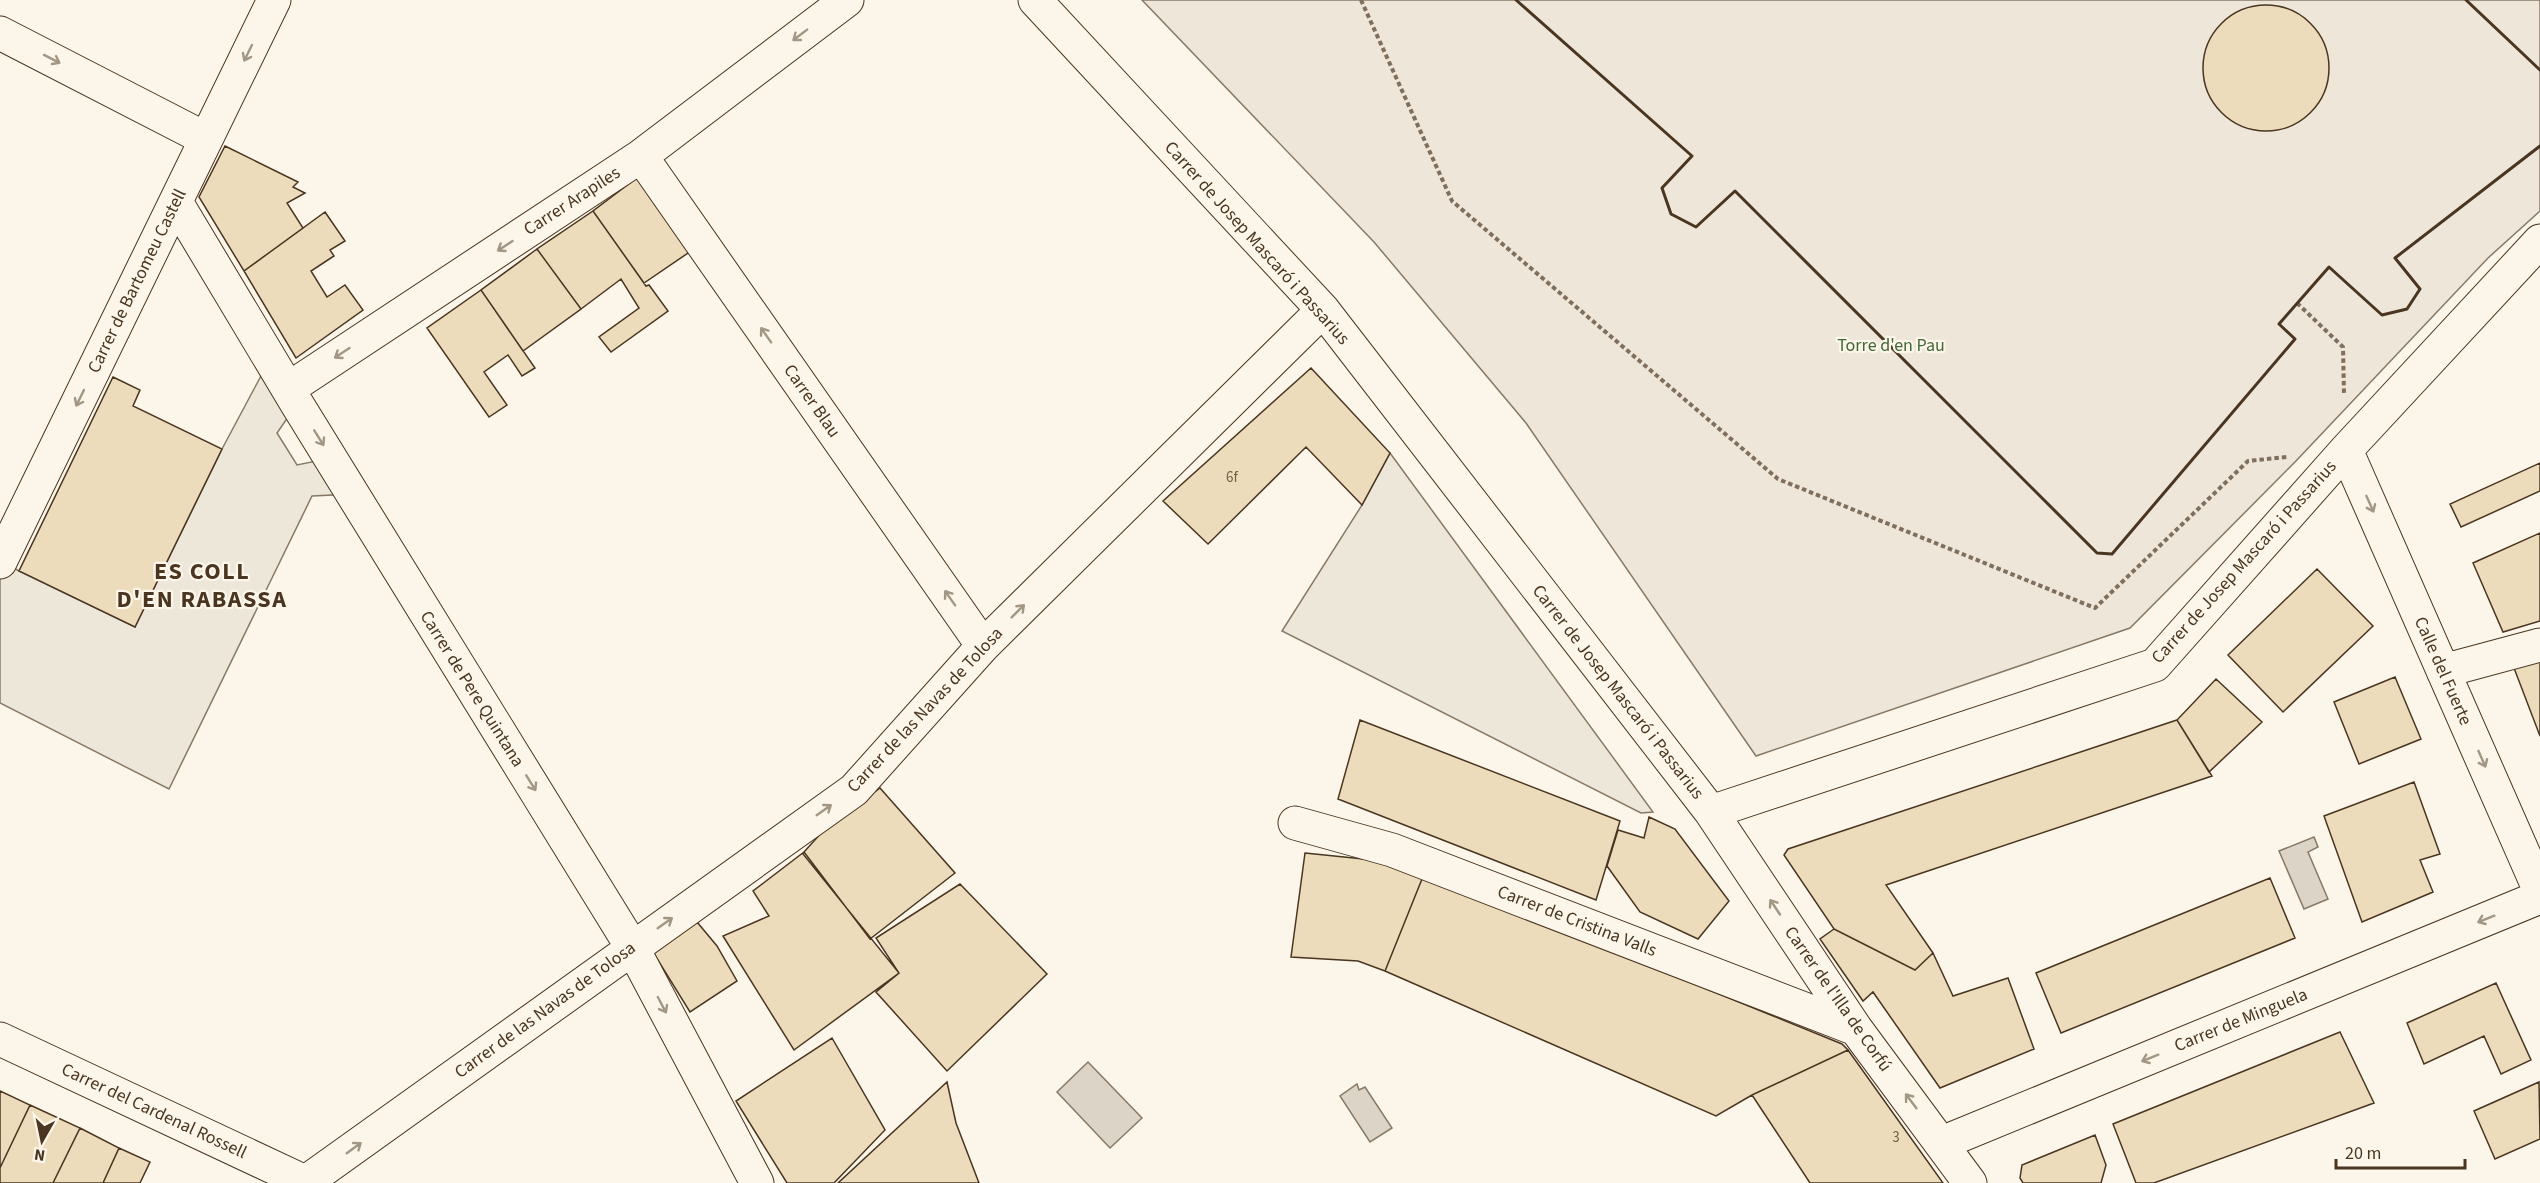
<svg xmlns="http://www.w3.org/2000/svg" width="2540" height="1183" font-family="'Source Sans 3',sans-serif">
  <rect width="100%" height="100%" fill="#fbf6e9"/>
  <path fill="#ede6d9" stroke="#887966" stroke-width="1.5" d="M1142,0h1398v211l-52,47 -193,204 -165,166 -374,128 -230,-333 -152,-181z"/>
  <path fill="#ede7d9" stroke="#887966" stroke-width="1.5" d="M270,359l27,45 -20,29 20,32 34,-7 22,36 -41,2 -143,293 -169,-86v-141l1,-2 18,11 116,56 87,-178z
    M1390,453l263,359 -12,1 -359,-182 80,-126z"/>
  <path fill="#dcd4c6" stroke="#887966" stroke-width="1.5" d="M2314,837l4,10 -10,5 20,47 -24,10 -25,-58z
    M1088,1062l54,56 -32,30 -53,-56z
    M1357,1084l2,6 6,-3 27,41 -22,14 -30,-46z"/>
  <path fill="#ecdcbc" stroke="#4a3520" stroke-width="1.5" d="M2203 68a63 63 0 1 1 126 0a63 63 0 1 1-126 0Z
    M225,146l73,36 -5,5 12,6 -18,10 16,25 -59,43 -45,-74z
    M638,177l53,74 -47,32 -51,-72z
    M593,211l53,75 3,-1 19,26 -57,41 -12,-15 40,-29 -18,-29 -40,30 -44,-60z
    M325,212l20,29 -15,9 4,6 -23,15 16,26 18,-12 18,25 -67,48 -52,-87z
    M537,249l44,60 -58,42 -42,-61z
    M481,290l54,78 -13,8 -14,-21 -24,17 23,33 -18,12 -62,-89z
    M1311,368l79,85 -28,52 -56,-58 -98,97 -45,-43z
    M113,377l27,13 -7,16 89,43 -87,178 -116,-56z
    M2540,463v28l-79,36 -11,-23z
    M2540,533v88l-37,11 -30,-69z
    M2317,569l56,57 -90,86 -55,-57z
    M2540,658v78l-26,-68z
    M2395,677l26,62 -62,25 -25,-62z
    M2216,679l46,43 -53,50 -32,-52z
    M1360,720l260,101 -24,79 -258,-101z
    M2177,720l35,56 -326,109 47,68 -18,17 -81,-41 -50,-74 4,-6z
    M2414,782l26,72 -20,6 13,32 -71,30 -38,-106z
    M880,788l75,85 -85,66 -66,-87 19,-21z
    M1649,817l26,12 54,72 -31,38 -58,-27 -33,-46 11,-36 26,8z
    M804,852l-1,2 96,119 -105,77 -71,-114 46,-20 -16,-25z
    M1305,853l78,8 41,13 -39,97 -27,-10 -67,-4z
    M1424,874l418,170 6,6 -96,45 -36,21 -331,-145z
    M2270,878l25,60 -234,95 -25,-60z
    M960,884l87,90 -100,97 -71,-79 23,-19 -23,-35z
    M697,922l20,24 20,35 -47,31 -39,-63z
    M1834,929l81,41 18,-17 20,43 55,-18 26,71 -94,39 -67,-96 -10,9 -43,-62z
    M2496,983l35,77 -30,14 -17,-38 -60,28 -17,-41z
    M2340,1032l34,71 -220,80h-18l-23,-59z
    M832,1038l53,92 -51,53h-47l-51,-82z
    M1848,1050l95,133h-133l-58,-88z
    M947,1082l9,41 23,60h-141z
    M2539,1082l1,57 -45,20 -21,-48z
    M0,1091l30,14 -30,63z
    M30,1105l50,23 -27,55h-53v-15z
    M80,1128l39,20 -16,35h-50z
    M2095,1135l11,30 -5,18h-78l-3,-5 2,-13z
    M119,1148l31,14 -10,21h-37z"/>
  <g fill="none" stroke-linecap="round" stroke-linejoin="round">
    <g stroke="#4a3520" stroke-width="35">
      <path id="street" d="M1035,0l288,310 388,502 444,-147 191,-215 194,-209
        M0,33l206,106
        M641,156l342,490
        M176,202l121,202 335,543 125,236
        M288,389l353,-233 206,-156
        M2346,450l194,441
        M0,562l274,-562
        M2443,671l97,-26
        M1711,812l145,217 114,154
        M1295,823l97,27 464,179
        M1942,1143l598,-246
        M306,1182l548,-392 129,-144 340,-336"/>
    </g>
    <g stroke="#4a3520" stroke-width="35">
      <path id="secondary" d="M0,1039l307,144"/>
    </g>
    <path stroke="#7f6f5c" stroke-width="4" stroke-dasharray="4.5 3" stroke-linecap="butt" d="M1361,0l91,201 326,278 317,129 153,-147 39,-4
      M2297,303l46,44 1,47"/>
    <use href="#street" stroke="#fbf6e9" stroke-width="33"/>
    <use href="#secondary" stroke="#fbf6e9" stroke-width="33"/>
    <path stroke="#4a3520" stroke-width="3" d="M1516,0l176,156 -30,32 9,26 25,13 39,-36 362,362 15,1 183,-215 -16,-15 50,-57 53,48 25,-6 13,-20 -25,-31 145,-112
      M2466,0l74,70"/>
  </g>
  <defs><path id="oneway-shaft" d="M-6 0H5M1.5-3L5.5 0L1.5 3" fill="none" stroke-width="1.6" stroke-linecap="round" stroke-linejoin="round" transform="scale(1.5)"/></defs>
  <g stroke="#a29684">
    <use href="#oneway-shaft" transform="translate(800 35) rotate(143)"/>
    <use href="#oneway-shaft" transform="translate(248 53) rotate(116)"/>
    <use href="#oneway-shaft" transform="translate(52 59) rotate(27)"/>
    <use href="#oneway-shaft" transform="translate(505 246) rotate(147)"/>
    <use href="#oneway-shaft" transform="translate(766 335) rotate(-125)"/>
    <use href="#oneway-shaft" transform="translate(342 353) rotate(147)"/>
    <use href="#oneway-shaft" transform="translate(80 398) rotate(116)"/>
    <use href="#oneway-shaft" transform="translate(319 438) rotate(58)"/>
    <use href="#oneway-shaft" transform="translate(2370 504) rotate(66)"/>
    <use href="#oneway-shaft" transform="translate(950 598) rotate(-125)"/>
    <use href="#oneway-shaft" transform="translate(1018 611) rotate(-45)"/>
    <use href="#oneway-shaft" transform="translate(2482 759) rotate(66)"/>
    <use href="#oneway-shaft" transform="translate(531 783) rotate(58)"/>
    <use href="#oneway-shaft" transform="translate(824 810) rotate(-35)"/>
    <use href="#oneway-shaft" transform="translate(1775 907) rotate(-124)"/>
    <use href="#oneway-shaft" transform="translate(2486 919) rotate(158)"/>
    <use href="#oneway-shaft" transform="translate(665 923) rotate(-35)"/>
    <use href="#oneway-shaft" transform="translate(662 1005) rotate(62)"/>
    <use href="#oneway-shaft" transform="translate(2150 1058) rotate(158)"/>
    <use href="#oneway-shaft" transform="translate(1911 1101) rotate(-127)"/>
    <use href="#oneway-shaft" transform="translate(354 1148) rotate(-36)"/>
  </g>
  <g text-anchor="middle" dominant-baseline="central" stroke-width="4.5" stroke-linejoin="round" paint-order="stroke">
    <g font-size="15" fill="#725f47">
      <text x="1232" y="477">6f</text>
      <text x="1896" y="1137">3</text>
    </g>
    <g font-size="18" fill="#4a3520" stroke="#fbf6e9">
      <text transform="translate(572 201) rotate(-33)">Carrer Arapiles</text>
      <text transform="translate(1257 243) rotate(48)">Carrer de Josep Mascaró i Passarius</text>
      <text transform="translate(137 281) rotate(-64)">Carrer de Bartomeu Castell</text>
      <text transform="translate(812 401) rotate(55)">Carrer Blau</text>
      <text transform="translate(2244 562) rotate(-48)">Carrer de Josep Mascaró i Passarius</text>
      <text transform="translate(2443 671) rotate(66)">Calle del Fuerte</text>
      <text transform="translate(472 689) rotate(58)">Carrer de Pere Quintana</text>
      <text transform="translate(1618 692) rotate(52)">Carrer de Josep Mascaró i Passarius</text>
      <text transform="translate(925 710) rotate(-47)">Carrer de las Navas de Tolosa</text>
      <text transform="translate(1577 921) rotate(21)">Carrer de Cristina Valls</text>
      <text transform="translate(1838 999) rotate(55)">Carrer de l'Illa de Corfú</text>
      <text transform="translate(545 1010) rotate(-36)">Carrer de las Navas de Tolosa</text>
      <text transform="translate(2241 1020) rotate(-22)">Carrer de Minguela</text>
      <text transform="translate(154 1111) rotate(25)">Carrer del Cardenal Rossell</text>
    </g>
    <g font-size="18" fill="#436837" stroke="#fbf6e9">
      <text x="1891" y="345">Torre d'en Pau</text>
    </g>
    <g font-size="24" font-weight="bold" letter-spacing="1.5" fill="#4a3520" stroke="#fbf6e9">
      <text x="202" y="571">ES COLL<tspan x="202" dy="28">D'EN RABASSA</tspan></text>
    </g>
  </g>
  <g transform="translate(42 1141) rotate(189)" stroke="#fbf6e9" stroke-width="4.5" paint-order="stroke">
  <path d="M0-4.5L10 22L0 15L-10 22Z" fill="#4a3520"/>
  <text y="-9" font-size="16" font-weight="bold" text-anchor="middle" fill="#4a3520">N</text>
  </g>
  <path d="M2336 1159v9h129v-9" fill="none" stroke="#4a3520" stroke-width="3"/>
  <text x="2345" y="1159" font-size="18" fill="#4a3520" stroke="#fbf6e9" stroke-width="4.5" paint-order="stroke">20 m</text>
</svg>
